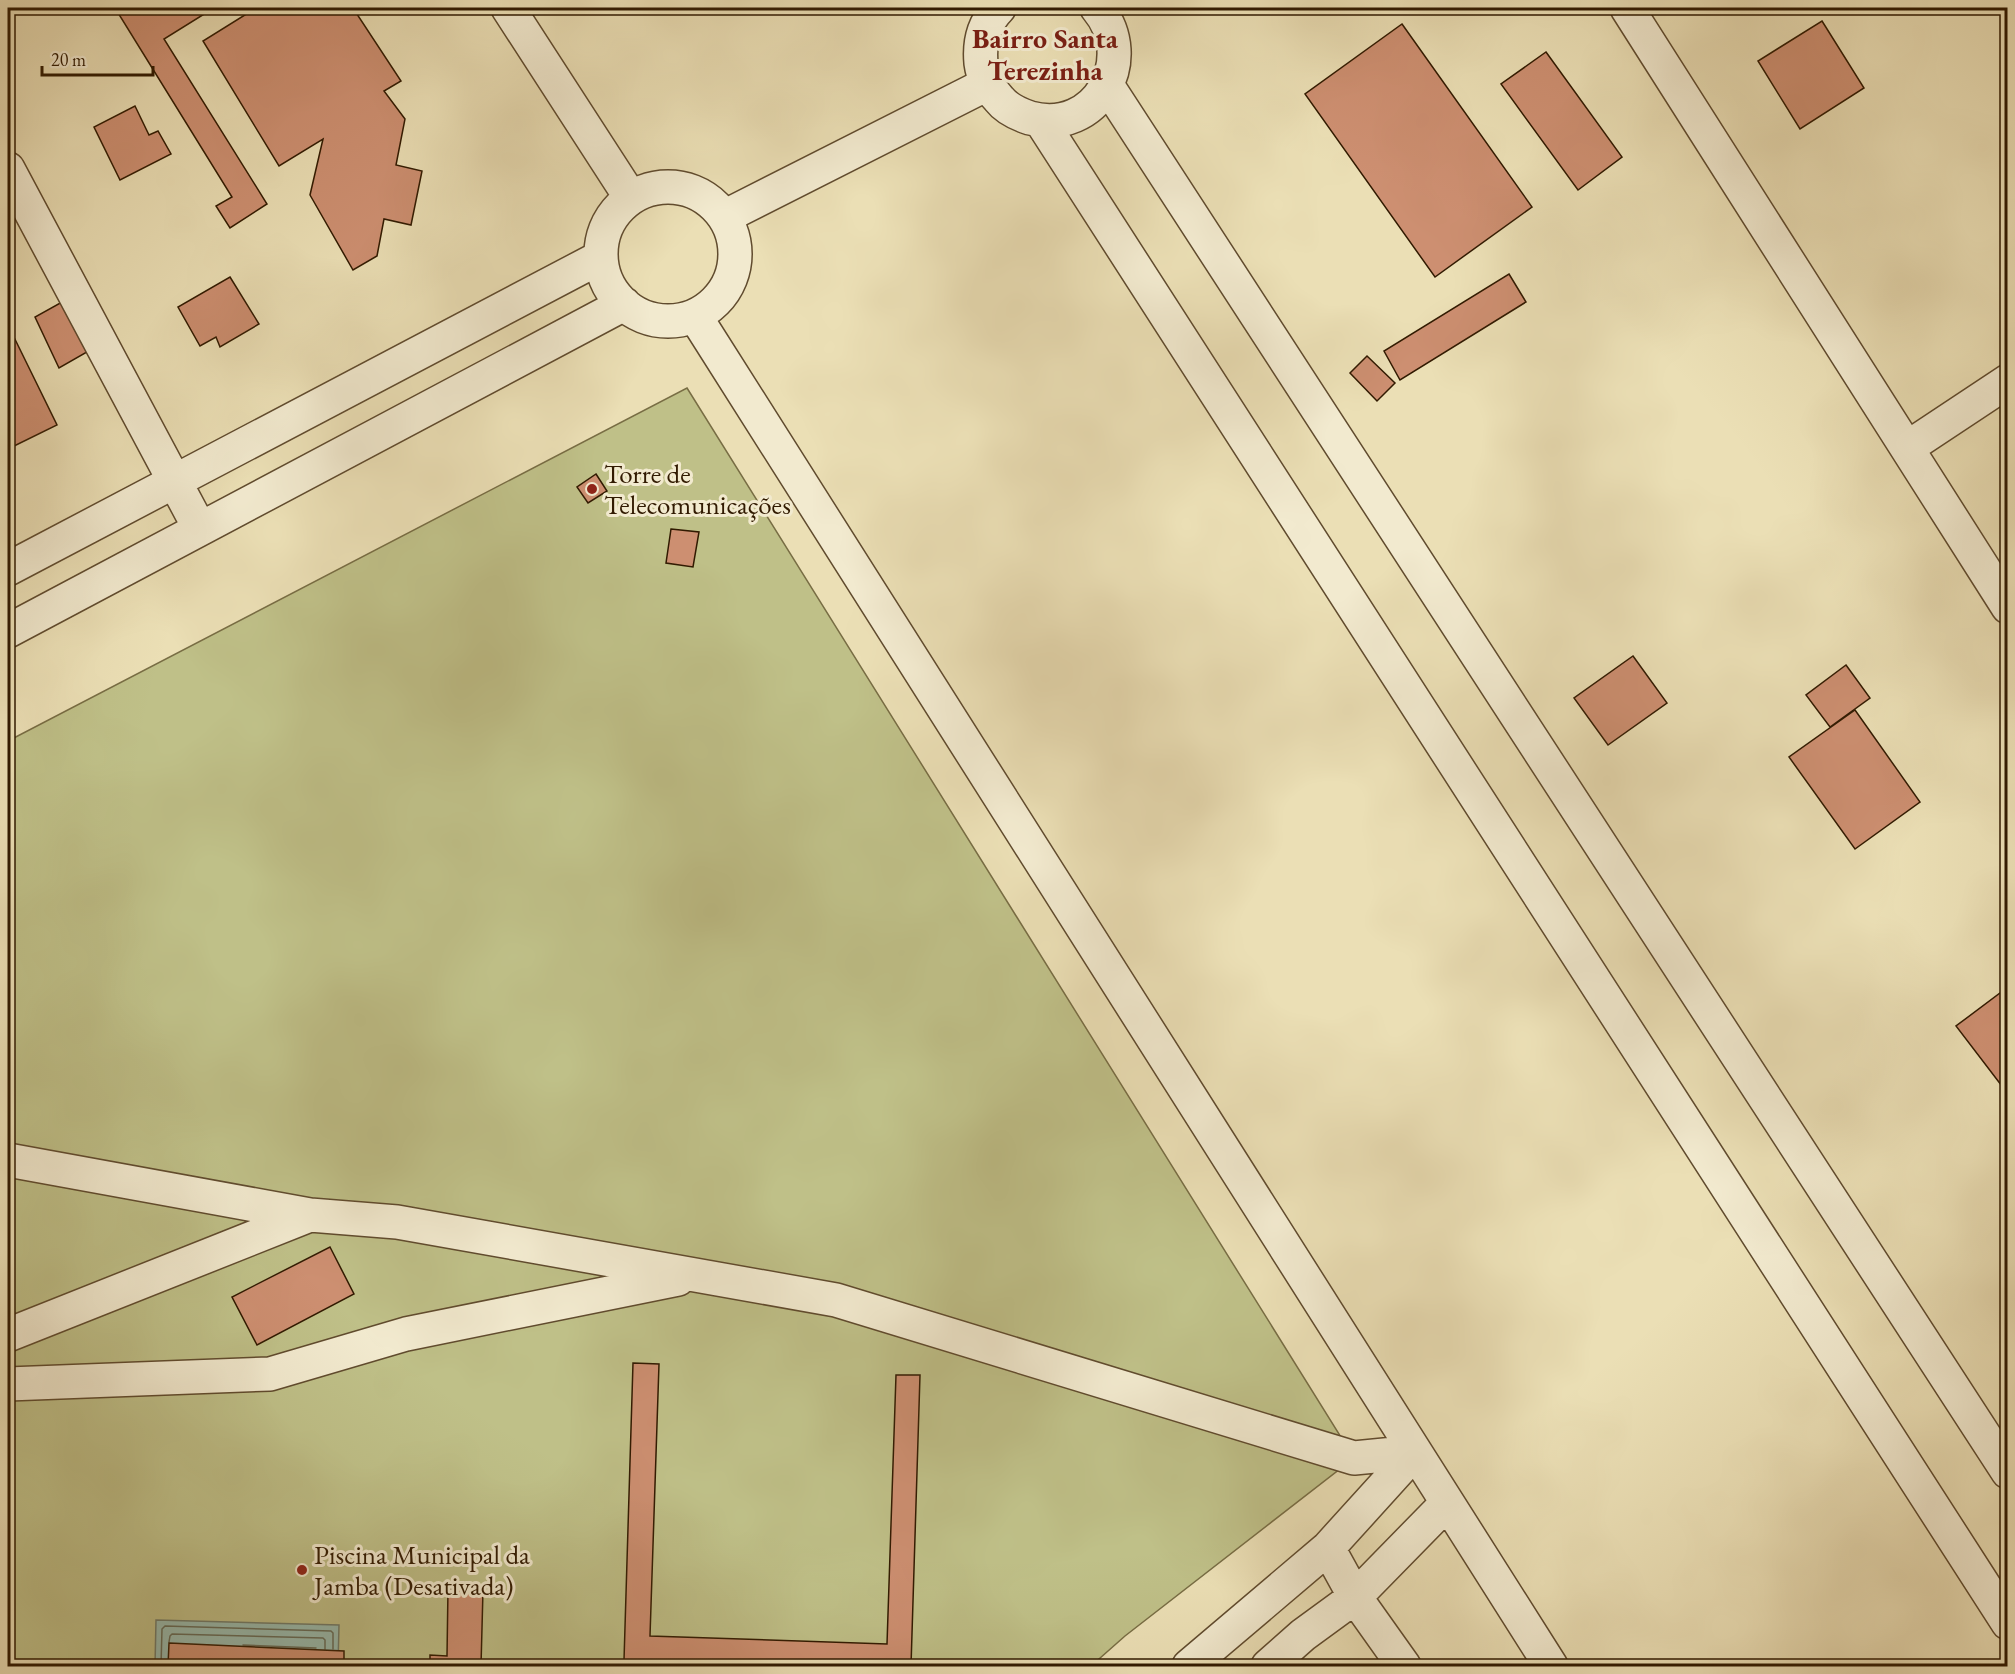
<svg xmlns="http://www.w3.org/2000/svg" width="2015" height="1674" font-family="'EB Garamond',serif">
  <rect width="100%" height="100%" fill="#ebdfb5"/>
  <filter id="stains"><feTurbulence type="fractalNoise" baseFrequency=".00333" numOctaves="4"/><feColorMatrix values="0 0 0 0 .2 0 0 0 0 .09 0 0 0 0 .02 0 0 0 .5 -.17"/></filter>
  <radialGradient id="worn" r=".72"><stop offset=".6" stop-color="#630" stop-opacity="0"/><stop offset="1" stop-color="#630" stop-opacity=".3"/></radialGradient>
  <path fill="#bfc088" stroke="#786d44" stroke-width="1.5" d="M687,388l667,1070 -229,178 -34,30h-1083v-925z"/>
  <path fill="#98bcb0" stroke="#6f7b6a" stroke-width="1.5" d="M156,1620l183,5 -1,41h-183z"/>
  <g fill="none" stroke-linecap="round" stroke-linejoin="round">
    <path stroke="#646b58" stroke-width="1.5" d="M169,1642l1,-6 2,-2 151,4 2,2v9
      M243,1645l73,3
      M161,1666l1,-37 3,-3 166,5 2,2v16"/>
  </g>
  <path fill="#cd8f71" stroke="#311a01" stroke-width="1.5" d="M115,8h99l-50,31 103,165 -37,24 -14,-22 16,-9z
    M256,8h97l48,73 -17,10 21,28 -9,46 26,6 -11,54 -27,-6 -7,37 -24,14 -43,-75 13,-56 -44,27 -76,-125z
    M1822,21l42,67 -64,41 -42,-68z
    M1402,24l130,183 -97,70 -130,-183z
    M1546,52l76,105 -44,33 -77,-106z
    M135,106l14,29 9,-4 13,23 -51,26 -26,-53z
    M1509,274l17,28 -126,78 -16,-29z
    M230,277l29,47 -39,23 -4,-10 -16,9 -22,-39z
    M62,302l25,50 -28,16 -24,-51z
    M8,325l49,100 -49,24z
    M1367,356l28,27 -18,18 -27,-28z
    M596,474l11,17 -19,12 -11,-16z
    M671,529l28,3 -6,35 -27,-4z
    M1633,656l34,47 -59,42 -34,-47z
    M1846,665l24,33 -40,29 -24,-32z
    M1855,710l65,92 -65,47 -66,-92z
    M2008,987v107l-52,-68z
    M330,1247l24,47 -97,51 -25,-48z
    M633,1363l26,1 -9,272 237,8 9,-269h24l-9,291h-70l-217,-6z
    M448,1589l35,1 -2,76h-51v-11l17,1z
    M169,1643l175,8v15h-176z"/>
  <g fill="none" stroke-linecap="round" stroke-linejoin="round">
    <g stroke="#604b2e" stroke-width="36">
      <path id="minor" d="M508,8l123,190
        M999,8c-15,15 -20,34 -18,55 2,15 8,25 18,36 7,9 19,15 31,19 66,18 110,-59 67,-110
        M1627,8l381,599
        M1107,85l901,1387
        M1041,121l967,1502
        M8,169l192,360
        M601 254a67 67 0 1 1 134 0a67 67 0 1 1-134 0Z
        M724,217l263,-133
        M695,316l856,1350
        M1907,448l101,-67
        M8,569l593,-312
        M8,631l616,-327
        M8,1160l302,55 -302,120
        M310,1215l87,7 439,78 518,158 61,-6
        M8,1384l262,-10 136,-40 272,-55
        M1328,1548l27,49 49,69
        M1189,1666l139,-118 87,-96
        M1268,1666l35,-31 52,-38 92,-94"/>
    </g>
    <use href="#minor" stroke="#f2eacf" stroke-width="33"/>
  </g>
  <g fill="#8f2418" stroke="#f2eacf" stroke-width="2">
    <circle cx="592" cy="489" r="6"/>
    <circle cx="302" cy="1570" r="6"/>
  </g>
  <g text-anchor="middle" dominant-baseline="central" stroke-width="6" stroke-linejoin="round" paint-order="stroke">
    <g font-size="27" fill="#311a01" stroke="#f2eacf" text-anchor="start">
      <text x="604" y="473">Torre de<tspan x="604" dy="31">Telecomunicações</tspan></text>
      <text x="314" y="1554">Piscina Municipal da<tspan x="314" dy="31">Jamba (Desativada)</tspan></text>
    </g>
    <g font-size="28" font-weight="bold" fill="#7a1f14" stroke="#f2eacf">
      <text x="1045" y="38">Bairro Santa<tspan x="1045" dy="32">Terezinha</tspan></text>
    </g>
  </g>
  <rect width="2015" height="1674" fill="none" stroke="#ebdfb5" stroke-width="30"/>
  <rect x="9" y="9" width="1997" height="1656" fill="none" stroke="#311a01" stroke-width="3"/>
  <rect x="15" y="15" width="1985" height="1644" fill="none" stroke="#311a01" stroke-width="1.5"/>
  <path d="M42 66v9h111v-9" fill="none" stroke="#311a01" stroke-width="3"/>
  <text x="51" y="66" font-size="18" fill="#311a01" stroke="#f2eacf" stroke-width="4.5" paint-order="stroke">20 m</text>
  <rect width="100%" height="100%" filter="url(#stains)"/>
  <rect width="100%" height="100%" fill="url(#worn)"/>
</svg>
